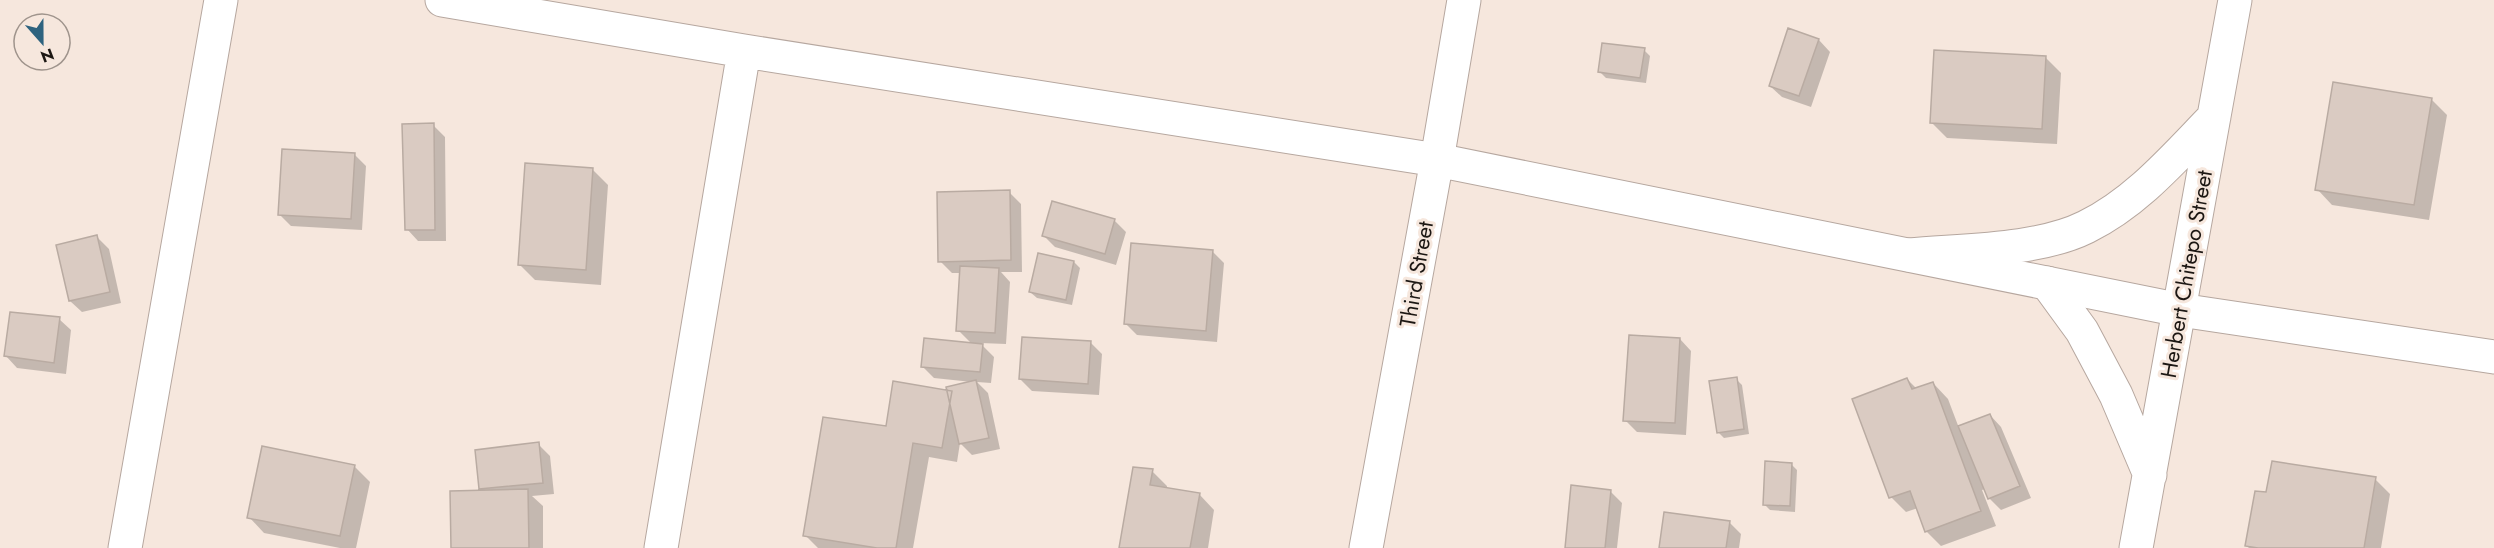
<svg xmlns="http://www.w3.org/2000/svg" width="2494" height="548" font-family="Jost,sans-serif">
  <rect width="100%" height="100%" fill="#f6e7dd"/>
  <path fill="#0003" d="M1789,30l30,10 11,12 -19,55 -29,-10 -12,-11z
    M1644,50l6,6 -4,27 -40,-5 -6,-6z
    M2045,57l16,16 -4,71 -110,-6 -15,-15z
    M2431,99l16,16 -18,105 -97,-15 -15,-16z
    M433,125l12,12 1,104h-28l-11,-12z
    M354,154l12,12 -4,64 -71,-4 -12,-12z
    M592,169l16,16 -7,100 -66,-5 -16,-16z
    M1009,192l12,12 1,68h-21l9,10 -4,62 -26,-1 14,14 -3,26 -14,-1 11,11 12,56 -28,6 -12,-12 -3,19 -28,-5 -16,91h-95l-13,-13 82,-107 62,-36 23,-10 -38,-4 -12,-12 50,-22 -14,-14 3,-57h-9l-12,-12z
    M1114,220l12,12 -10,33 -61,-18 -11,-11z
    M97,237l12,12 12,54 -39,9 -12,-11z
    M1212,251l12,12 -7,79 -80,-7 -12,-12z
    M1074,262l6,6 -8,37 -35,-7 -7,-6z
    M59,319l12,11 -5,44 -49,-6 -11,-12z
    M1680,339l11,12 -5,84 -49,-3 -12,-12z
    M1090,342l12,12 -3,41 -67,-4 -12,-12z
    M1736,379l6,6 7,49 -25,4 -6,-6z
    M1907,379l10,10 16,-6 15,16 11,29 31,-13 11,12 30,71 -30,12 -12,-12 -4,-9 -3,1 14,36 -55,20 -15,-15 -8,-23 -12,4 -15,-15z
    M538,444l12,12 4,38 -22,2 11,10v42h-91l32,-56 -3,-3z
    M1791,464l6,6 -2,42 -25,-2 -6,-6z
    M354,466l16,16 -14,66h-16l-76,-15 -15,-16z
    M1152,471l15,15v3l32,5 15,16 -6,38h-87z
    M2375,479l15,15 -9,54h-132l-2,-2 21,-52z
    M1610,491l12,12 -5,45h-51z
    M1729,522l12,12 -2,14h-78z"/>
  <path fill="#dacbc2" stroke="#b9aba2" stroke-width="1.5" d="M1788,28l31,11 -20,57 -30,-10z
    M1602,43l43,5 -5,30 -42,-6z
    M1934,50l112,6 -4,73 -112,-6z
    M2333,82l99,16 -18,107 -99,-15z
    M434,123l1,107h-30l-3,-106z
    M282,149l73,4 -4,66 -73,-4z
    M525,163l68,5 -7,102 -68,-5z
    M1010,190l1,70 -73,2 -1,-70z
    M1052,201l63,18 -10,35 -63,-18z
    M97,235l13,57 -41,9 -13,-56z
    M1131,243l82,7 -7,81 -82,-7z
    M1038,253l36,8 -8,39 -37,-8z
    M960,266l39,2 -4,65 -39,-2z
    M10,312l50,5 -6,46 -50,-7z
    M1629,335l51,3 -5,85 -52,-2z
    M1022,337l69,4 -3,43 -69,-5z
    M924,338l59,6 -3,28 -59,-5z
    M1737,377l7,52 -27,4 -8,-52z
    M1907,378l5,11 21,-7 48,129 -56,21 -15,-41 -21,7 -37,-99z
    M976,380l13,58 -30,6 -13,-57z
    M893,381l59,10 -10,57 -29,-5 -17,105h-19l-74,-12 20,-119 63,9z
    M1990,414l30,72 -32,13 -30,-73z
    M539,442l4,41 -64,6 -4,-39z
    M262,446l93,19 -15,71 -93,-18z
    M1765,461l27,2 -2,43 -27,-1z
    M2272,461l104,16 -12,71h-106l-13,-2 10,-55 11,1z
    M1133,467l20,2 -3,16 50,8 -10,55h-71z
    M1571,485l40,5 -6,58h-40z
    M528,489l1,59h-78l-1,-57z
    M1664,512l66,9 -4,27h-67z"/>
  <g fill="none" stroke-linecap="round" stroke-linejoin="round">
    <g stroke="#b6a79f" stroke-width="35">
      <path id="street" d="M442,0l302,51 693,109 743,150 314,47
        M125,548l96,-548
        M661,548l83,-497
        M1366,548l71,-388 27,-160"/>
    </g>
    <g stroke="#b6a79f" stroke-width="35">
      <path id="secondary" d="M1909,255c53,-5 129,-4 177,-28 51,-25 89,-70 128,-110
        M2047,283l35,48 34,64 34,80
        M2136,548l99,-548"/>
    </g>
    <use href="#street" stroke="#fff" stroke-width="33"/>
    <use href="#secondary" stroke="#fff" stroke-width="33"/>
  </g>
  <g text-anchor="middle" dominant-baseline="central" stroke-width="6" stroke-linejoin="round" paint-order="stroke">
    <g font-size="22" fill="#1c1713" stroke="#f6e7dd">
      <text transform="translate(1416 274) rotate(-80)">Third Street</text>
      <text transform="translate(2186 274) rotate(-80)">Herbert Chitepo Street</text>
    </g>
  </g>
  <g transform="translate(42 42) rotate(159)"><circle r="28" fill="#f6e7dd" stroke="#9f948c" stroke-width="1.5"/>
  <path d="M0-4.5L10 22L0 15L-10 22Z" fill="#2e637f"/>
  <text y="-9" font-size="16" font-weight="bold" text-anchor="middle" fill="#1c1713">N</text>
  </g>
</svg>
